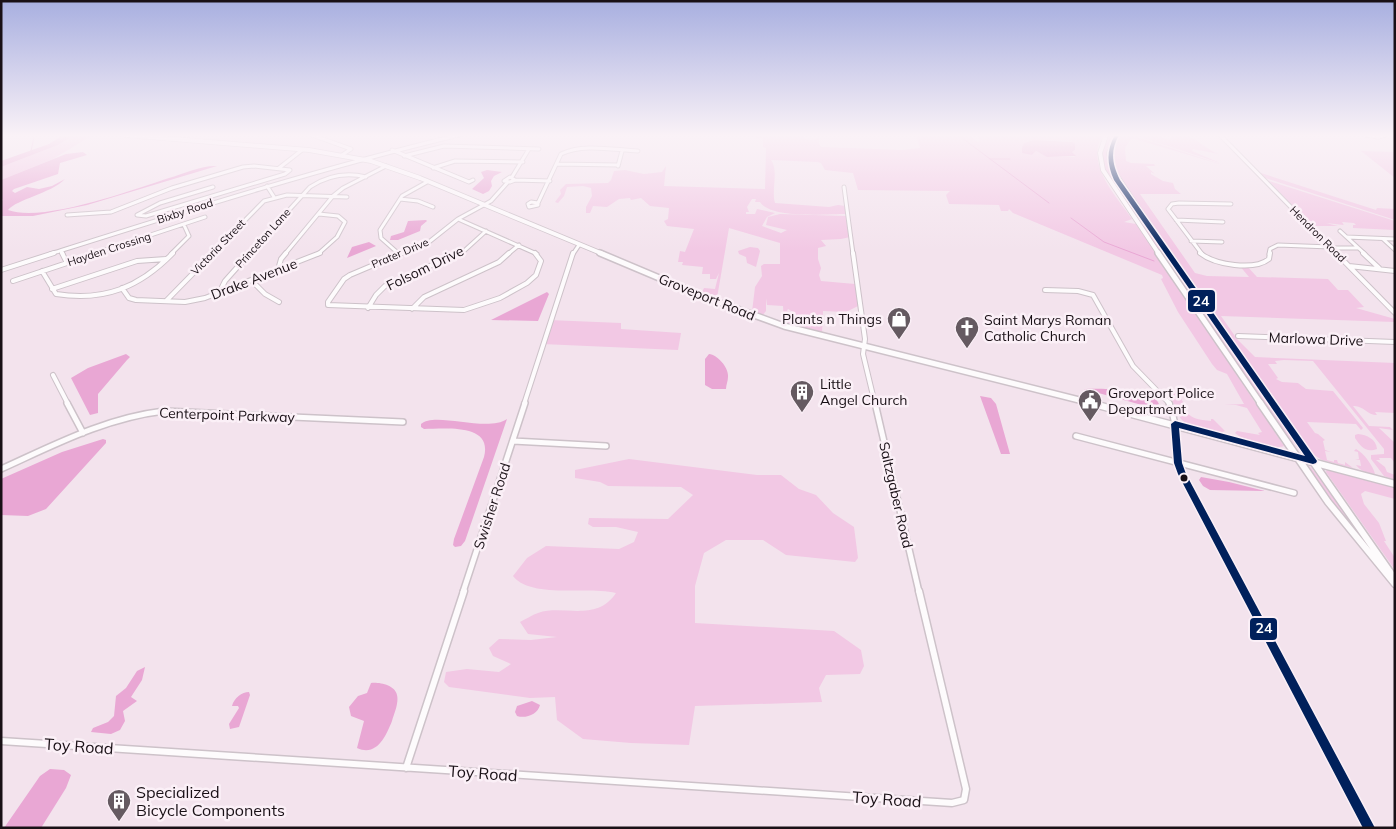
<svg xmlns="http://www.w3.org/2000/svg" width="1396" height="829" font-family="Mulish,sans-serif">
  <rect width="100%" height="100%" fill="#f3e3ed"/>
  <path fill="#f2c8e4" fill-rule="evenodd" d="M73,135h20l-40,24 -52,21v-13l57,-22z
    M744,135c14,0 41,-3 54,0 5,2 11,8 20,3l-2,-3h3v9l2,3 81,3 18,-2 -4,-13h53l9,7 2,-1 -2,-6h125c-19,28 14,62 29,84l-8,3 12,2 148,222c-9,4 -35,-6 -45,-10l-4,-3 2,-2 23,4 -2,-2 4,-1 -15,-24 -11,-3h-12l20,-1 -17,-30 -10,-4 -5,-6 -34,-52 -17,-33 2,-1 -1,-3 -149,-62 -4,-4 -1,2h-7l-2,-6 -50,-1 -3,-9 4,-4 -92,-1 -5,-17 -28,-3 -4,-7 -4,-1 -46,-2c8,11 0,30 4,43l54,4 9,-2 7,1 1,8c-19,0 -76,5 -86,-12h-5l1,-3h-4l-5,8 2,5h-3v2h9l2,-5 18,4 -8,4 -5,9 19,7 6,-3 -21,-5 2,-8 12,-3 66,2 4,21 -9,2 -20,1 5,6 -8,2v11l3,9 -2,7 2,6 34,3 3,22 -12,6 -23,-1 -1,22 -34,-8 -1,-8 6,-5 -5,-3 -1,2 4,1 -4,3 -3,8 -1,-17 -16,-1 -1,-7v13l-4,5 -61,-22 3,-6 11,1 4,-16 -3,6h-6v-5h-8l1,-7 -21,-2 1,-3h-5l2,-11 5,1 9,-23 -27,-3 -3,-5 4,-2 1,-11 -19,-2 -9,-8 -10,2 -1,-2 -11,1 -12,8 -14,-1 -3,7h-4v-6l6,-11 -1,-8 -8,-2 -16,1 -3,9 -6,7 -3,-1 6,-8 -1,-4 6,-6 42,-1 3,-3 3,-9 11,-1 19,4 18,-2 4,-6 -2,20 101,3 1,-41 -3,-1v-8zM1034,140l37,1 4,3v6l-3,2 3,5h-28l-11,-6 -4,4 -10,-3 2,-9zM729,228l51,15v21h-16l-3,2 1,10 -7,11 -3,25 -35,-14z
    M1109,135h5c-21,26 11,59 26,80l1,5c-14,-10 -38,-46 -39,-63 -1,-8 2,-16 7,-22z
    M1120,135h11l92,30 -88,-26h-4l-6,9 1,13 5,2 23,1 1,2h-9l9,8 -4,-2v2l12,7 10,2 2,6 6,5h-41l55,79 12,3 42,1 -10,-12h7l11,12 71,2 10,11h10l16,17 -8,1 39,11v3l-174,-6 16,23 18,18 140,6v50l-20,-1 2,3c-10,0 -14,-10 -24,-9l16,20 21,1 3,3 -14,-2 16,15v20l-4,-5h-12l1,2h-4l9,7 2,5 8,3v5l-11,-4 -13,-17v-4l13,-1v-5l-71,-88 -29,-1 -9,1 2,3h-9l10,14 -2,1 6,3 16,1 8,6 27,2 30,37 -2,2 -5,-6 -49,-2 8,11 3,1 7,6 -2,1 2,9 6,2 -6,-1 2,9 7,2v-2h3l1,3 7,2v-3l8,6 -31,-8 -8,-5 -197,-282c-6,-13 -7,-25 3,-38z
    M1134,135h21l15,5 1,-4 -5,-1c6,0 16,-2 21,1 13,4 19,14 32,18l-26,-5 -1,2 28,12z
    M1361,151l34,1v26z
    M1261,173l115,37 1,-2 18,1v11l-133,-43 -3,-3z
    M1266,180l129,41v9l-42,-2v-3h3l-2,-2 -12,-1 2,3 -18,-2 12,3h-28z
    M1143,224l17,20 133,191 7,16 -34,-43 -122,-178z
    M750,247l8,1 2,3 -4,16 -9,-4 -1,-6 -7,-3 -1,-3z
    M549,320l72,3v6l60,4 -3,17 -136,-6z
    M1169,388l7,2 10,17h-4c8,12 17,13 29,14v-2h2l12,12c-6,3 -13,0 -20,-2 -36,-9 -18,-11 -39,-36z
    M1358,434c9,1 18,5 19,15 -11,4 -16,-2 -22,-11v-3z
    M1356,449c8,4 17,17 19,25 -6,0 -15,-3 -19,-9l5,1 -1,-6 -5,-1h4l-1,-7 -4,-1z
    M629,459l128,16h24l18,14 17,6 17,18 21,14 4,31 -3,4 -69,-7 -23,-15h-37l-22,13 -9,33v37l139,8 27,19 3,16 -4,8 -34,1 -7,13 3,14 -127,4 -6,39 -58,-2 -48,-4 -26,-19 -2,-23 -25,1 -81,-11 -5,-5 2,-10 21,-3 32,3 12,-8 -18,-8 -4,-8 10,-9 32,1 26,-3 -29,-3 -8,-12c6,-3 12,-7 18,-9 25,-9 58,10 78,-20 -29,-7 -85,6 -103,-17l14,-18 19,-12 73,3 15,-7 4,-10 -22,-5h-23l-5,-3 1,-6 79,1 25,-24 -12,-8 -73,-1 -8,-4 -25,-4v-8z
    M1309,465l40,51 41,59c-16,-20 -77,-88 -81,-110z
    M1327,469l68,17v13l-30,-8 -4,3 3,10 15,19 7,18h-2l11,17v12l-69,-98z"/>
  <path fill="#e9a7d4" d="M63,135h11l-16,10 -57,22v-6l48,-17z
    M1034,140l39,2 2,2v6l-3,2 4,4 -29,1 -11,-6 -4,4 -10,-2v-5l2,-5z
    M83,152l4,3 -27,8 -2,11 -44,15 -2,2 3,2 12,-6 12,2 13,-3 13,-7c-15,15 -48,20 -57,31 35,13 124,-20 161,-32 14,-4 34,-13 48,-12l-130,39 -54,11h-32v-15l2,-1 -2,-2v-18l65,-26z
    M487,170l15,2 -8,4 -3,5 1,5 -3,5 -6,3 -11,-5 12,-11 -3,-6z
    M426,220l1,1 -6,5 -1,5 -22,9h-8l1,-4 13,-4 4,-11z
    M369,242l7,4 -29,12 5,-11z
    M547,292l2,2 -11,27 -47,-1z
    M126,354l4,3 -3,3 -29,34v19l-8,2 -19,-37 17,-10z
    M709,354c9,1 20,14 19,23 0,4 -2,8 -2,12h-14l-7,-4v-26z
    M1084,389c15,-1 70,-1 75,15l-4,3h-6z
    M980,396l11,2 5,6 14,50h-9z
    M507,419l-42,122 -4,5 -6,1 -2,-2 1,-6 30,-82c9,-34 -39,-28 -60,-28l-3,-2v-3c14,-13 66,9 86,-5z
    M103,439l3,1v3l-60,66 -18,7 -27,-1v-36l61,-27z
    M1201,477l28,5 36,9 -55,-1 -7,-4 -4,-6z
    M145,667l-3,13 -11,17 6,4 -14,10 2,10 -5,9 -9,4 -20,-2 2,-4 15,-6 6,-6 2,-20 10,-8 11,-17z
    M371,683c8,-1 24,2 26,12 2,8 -3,19 -5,26 -6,15 -15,36 -35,27l7,-27 -13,-5 -2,-9 9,-11 9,-3z
    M249,692l1,3 -11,32 -9,2 -1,-5 10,-16 -1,-2h-6c2,-8 10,-14 17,-14z
    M532,701l8,4c-2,9 -14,14 -23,11l-2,-4 2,-6z
    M50,769l14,1 7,5 -5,13 -25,40h-37l36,-52z"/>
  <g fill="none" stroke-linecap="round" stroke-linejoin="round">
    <path stroke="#e9a7d4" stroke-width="1" d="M29,135l5,2 -3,14
      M958,135l91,68
      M990,159h20
      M1071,218l33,24 50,19"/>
    <g stroke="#cdc2c9" stroke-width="5">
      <path id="minor-far3" d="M312,135l39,14 -9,6
        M1220,135l117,119
        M1365,135l13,2 8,-2
        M392,150l77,32 4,-2
        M404,156l40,-10 95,3
        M557,164l61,1
        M618,166l4,-15
        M279,168l23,-18
        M433,168l22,-7 68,1
        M510,177l5,3 -5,2 -6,-1z
        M512,177l17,-28
        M515,180l35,1
        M267,186l7,11
        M844,187l9,67
        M400,199l18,2 15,6
        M531,202l7,1v2l-9,2 -1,-3z
        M538,203l23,-49c22,-11 53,-4 77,-3
        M67,215l44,-3 61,-24 71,-21 11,-1 36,4 -5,4 -139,42 -9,-1 23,-12 53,-16
        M458,219l79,35
        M458,219l33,-18 17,-19
        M1176,220l47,2
        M1340,231l25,23
        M1347,237l48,2
        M1383,239l12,11
        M1191,241l31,1
        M1331,248h27
        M61,251l2,3
        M50,254c136,-43 271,-86 409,-119
        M93,254l112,-37
        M171,254l18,-18 -5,-11
        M212,254l52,-53 23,-6 60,2
        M249,254l61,-67c17,-11 36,-15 56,-10
        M285,254l48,-58 10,-8 43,-22
        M318,254l19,-17 8,-15 -7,-6 -19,-2
        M399,254l30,-12 29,-23
        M399,254l-18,-16 -1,-8 22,-34 25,-14
        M456,254l8,-3 22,-20
        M508,254l11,-9
        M573,254l6,-9
        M1202,254l-34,-45 4,-5 7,-1 52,1
        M1269,254l1,-5 8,-4 52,2"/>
    </g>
    <g stroke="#cdc2c9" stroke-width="6">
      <path id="minor-far2" d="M62,253l5,10
        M402,253l-52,22 -6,4 -16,23v3l136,5 36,-12 27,-15 9,-8 5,-14 -6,-8
        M853,253l12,86 -2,15 12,50
        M1200,253c15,12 54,18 69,6l1,-6
        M1336,253l59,60
        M1363,253l16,15
        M1349,266l46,5
        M281,269l-2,-3 2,-7 5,-6
        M1,270l53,-17
        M42,271l14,23c48,8 84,-7 117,-41
        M13,281l84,-28
        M252,281l13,13 14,8
        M122,288l7,10 7,2 49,2 20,-4 115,-45
        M52,289l85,-28 29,-2
        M1045,290l33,1 15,4 40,71 37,38
        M224,291l-2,-4 3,-6 25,-28
        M166,301l47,-48
        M368,308l8,-13 9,-9 74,-33
        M412,309l12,-12 75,-35 10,-9
        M1238,336l157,6
        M53,375l15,29
        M524,404l49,-151"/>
    </g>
    <g stroke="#cdc2c9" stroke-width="8">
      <path id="minor-far1" d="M67,403l16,30
        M875,403l44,189
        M1169,403c10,23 5,48 13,71l62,118
        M1076,436l218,57
        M513,441l93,5
        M1,469c53,-24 104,-51 163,-58l239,11
        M463,592l62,-189"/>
    </g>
    <g stroke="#cdc2c9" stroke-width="9">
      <path id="minor" d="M1244,591l125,237
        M1,741l951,62 12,-3 2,-11 -47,-198
        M406,768l58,-177"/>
    </g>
    <g stroke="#cdc2c9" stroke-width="5.5">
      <path id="major-far2" d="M125,135l184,15 62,11 49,17 183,76
        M1106,135l-6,18 3,17 56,84
        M1117,135l-8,18 4,17 56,84"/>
    </g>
    <g stroke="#cdc2c9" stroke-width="8">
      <path id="major-far1" d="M600,253l102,43 82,30 311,78
        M1158,253l103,151
        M1168,253l105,151"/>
    </g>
    <g stroke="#cdc2c9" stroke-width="9">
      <path id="major" d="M1090,403l305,81
        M1260,403l68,99 67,82
        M1272,403l123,176"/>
    </g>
    <use href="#minor-far3" stroke="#fdfbfc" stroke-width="3"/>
    <use href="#minor-far2" stroke="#fdfbfc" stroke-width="4"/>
    <use href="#minor-far1" stroke="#fdfbfc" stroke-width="5"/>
    <use href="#minor" stroke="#fdfbfc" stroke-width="6"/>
    <use href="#major-far2" stroke="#fdfbfc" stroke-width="4"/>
    <use href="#major-far1" stroke="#fdfbfc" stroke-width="5"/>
    <use href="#major" stroke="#fdfbfc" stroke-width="6"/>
    <g stroke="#fbf0f7" stroke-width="3">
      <path id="bus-1" d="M1115,135h4c-9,16 -7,29 1,45l197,281 -1,2 -3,1 -134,-36 3,35 4,11 189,354h-12l-185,-354 -4,-11 -3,-39 4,-3 130,35 -191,-276c-7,-16 -8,-29 1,-45z"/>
    </g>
    <use href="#bus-1" fill="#00205b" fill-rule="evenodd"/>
  </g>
  <linearGradient id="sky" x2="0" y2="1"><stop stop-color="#a8afe0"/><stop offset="0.54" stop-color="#faf2f7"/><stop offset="1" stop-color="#faf2f7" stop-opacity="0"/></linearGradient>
  <rect width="1396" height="251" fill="url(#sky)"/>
  <defs>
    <g id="shop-pin" transform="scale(1.25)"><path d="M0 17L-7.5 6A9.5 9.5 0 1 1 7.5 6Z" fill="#655a61" stroke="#fbf0f7"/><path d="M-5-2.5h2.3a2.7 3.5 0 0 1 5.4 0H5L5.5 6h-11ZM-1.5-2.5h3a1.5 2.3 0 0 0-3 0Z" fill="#fff"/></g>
    <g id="church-pin" transform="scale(1.25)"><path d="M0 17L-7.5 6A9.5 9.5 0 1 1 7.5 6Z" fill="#655a61" stroke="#fbf0f7"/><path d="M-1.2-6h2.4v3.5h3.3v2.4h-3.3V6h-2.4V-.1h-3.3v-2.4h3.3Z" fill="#fff"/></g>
    <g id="building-pin" transform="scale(1.25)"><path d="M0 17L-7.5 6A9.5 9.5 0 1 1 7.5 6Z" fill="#655a61" stroke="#fbf0f7"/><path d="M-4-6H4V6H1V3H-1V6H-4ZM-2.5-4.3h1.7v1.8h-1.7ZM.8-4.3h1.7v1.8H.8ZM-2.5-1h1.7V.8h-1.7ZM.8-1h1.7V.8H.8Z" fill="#fff"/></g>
    <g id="civic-pin" transform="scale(1.25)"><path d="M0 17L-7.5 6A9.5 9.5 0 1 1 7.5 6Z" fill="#655a61" stroke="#fbf0f7"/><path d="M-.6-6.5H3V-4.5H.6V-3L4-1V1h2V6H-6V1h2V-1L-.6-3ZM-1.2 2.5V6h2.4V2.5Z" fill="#fff"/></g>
  </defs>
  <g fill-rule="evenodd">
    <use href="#shop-pin" x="899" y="319"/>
    <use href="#church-pin" x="967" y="328"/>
    <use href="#building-pin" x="802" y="392"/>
    <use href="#civic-pin" x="1090" y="401"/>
    <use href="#building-pin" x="119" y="801"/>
  </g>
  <circle fill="#191016" stroke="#fbf0f7" stroke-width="2" cx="1184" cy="478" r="4.5"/>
  <g text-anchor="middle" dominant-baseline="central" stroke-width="5" stroke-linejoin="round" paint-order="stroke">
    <g font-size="11" fill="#191016" stroke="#fbf0f7">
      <text transform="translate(185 211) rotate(-18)">Bixby Road</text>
      <text transform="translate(1318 234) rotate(45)">Hendron Road</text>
      <text transform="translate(263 238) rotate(-48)">Princeton Lane</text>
      <text transform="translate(218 247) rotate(-46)">Victoria Street</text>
      <text transform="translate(109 249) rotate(-18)">Hayden Crossing</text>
      <text transform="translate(400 253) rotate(-23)">Prater Drive</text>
    </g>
    <g font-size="14" fill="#191016" stroke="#fbf0f7">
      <text transform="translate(425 268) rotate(-26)">Folsom Drive</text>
      <text transform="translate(254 279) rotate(-21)">Drake Avenue</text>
      <text transform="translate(707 297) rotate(22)">Groveport Road</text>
      <text transform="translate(1316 339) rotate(2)">Marlowa Drive</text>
      <text transform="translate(227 415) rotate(2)">Centerpoint Parkway</text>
      <text transform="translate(896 495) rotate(77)">Saltzgaber Road</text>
      <text transform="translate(492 506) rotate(-72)">Swisher Road</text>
    </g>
    <g font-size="14" fill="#191016" stroke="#fbf0f7" text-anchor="start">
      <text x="882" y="319" text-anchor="end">Plants n Things</text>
      <text x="984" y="320">Saint Marys Roman<tspan x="984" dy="16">Catholic Church</tspan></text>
      <text x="820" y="384">Little<tspan x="820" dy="16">Angel Church</tspan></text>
      <text x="1108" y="393">Groveport Police<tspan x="1108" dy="16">Department</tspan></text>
    </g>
    <g font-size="16" fill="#191016" stroke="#fbf0f7">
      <text transform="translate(79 746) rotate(4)">Toy Road</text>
      <text transform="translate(483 773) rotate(4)">Toy Road</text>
      <text transform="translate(887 799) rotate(4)">Toy Road</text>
    </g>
    <g font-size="16" fill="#191016" stroke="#fbf0f7" text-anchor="start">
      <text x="136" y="792">Specialized<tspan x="136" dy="18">Bicycle Components</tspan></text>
    </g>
  </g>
  <g stroke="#fbf0f7" stroke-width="2">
    <rect x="1187" y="289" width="29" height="24" rx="5" fill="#00205b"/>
    <rect x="1249" y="617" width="29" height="24" rx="5" fill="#00205b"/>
  </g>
  <g font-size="14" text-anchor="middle" font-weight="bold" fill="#fff">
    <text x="1201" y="306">24</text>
    <text x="1264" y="633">24</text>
  </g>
  <rect width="1396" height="829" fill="none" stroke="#191016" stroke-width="5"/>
</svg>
